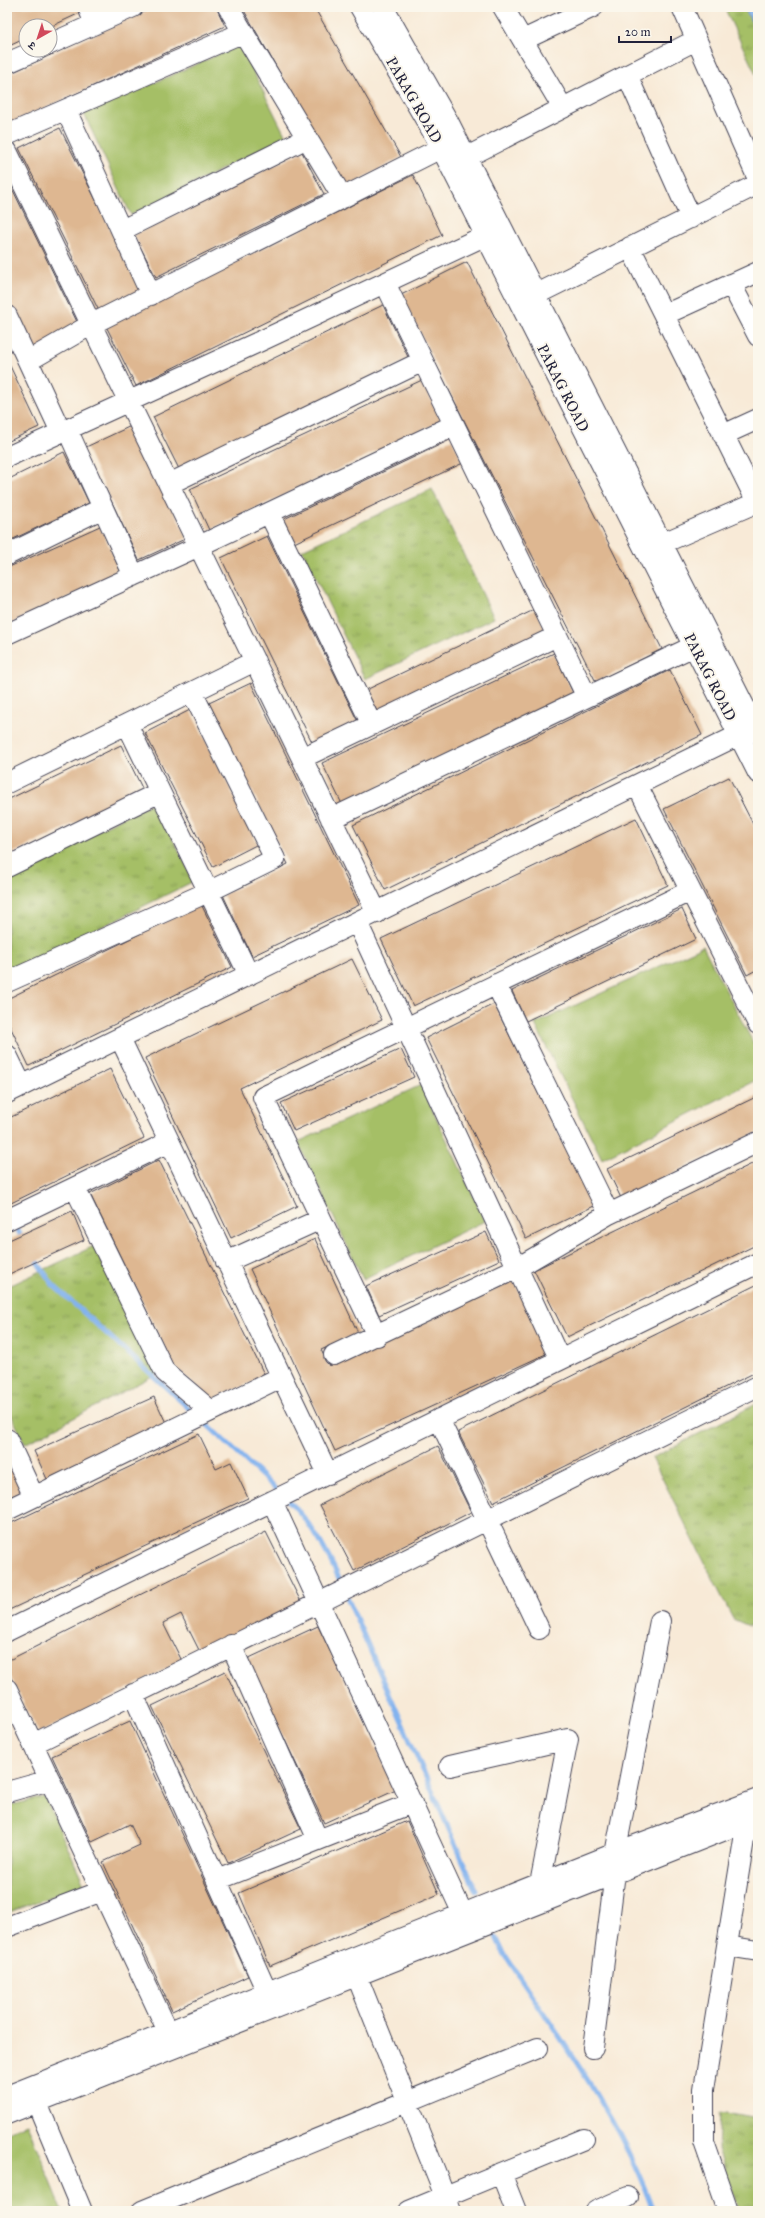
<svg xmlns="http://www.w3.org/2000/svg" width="765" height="2218" font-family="'IM FELL Great Primer','Noto Serif Devanagari',serif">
  <defs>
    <pattern id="grass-tufts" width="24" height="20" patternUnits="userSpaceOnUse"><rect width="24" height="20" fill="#a5bf66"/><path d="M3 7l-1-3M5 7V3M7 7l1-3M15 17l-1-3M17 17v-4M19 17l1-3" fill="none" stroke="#869b55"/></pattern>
  </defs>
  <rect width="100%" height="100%" fill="#fbf7ec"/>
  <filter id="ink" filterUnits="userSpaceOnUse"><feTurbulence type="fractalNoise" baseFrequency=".025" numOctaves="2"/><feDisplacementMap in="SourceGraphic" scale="8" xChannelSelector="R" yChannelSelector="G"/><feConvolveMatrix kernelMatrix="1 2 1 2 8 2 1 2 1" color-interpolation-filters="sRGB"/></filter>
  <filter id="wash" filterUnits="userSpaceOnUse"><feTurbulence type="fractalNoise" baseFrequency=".012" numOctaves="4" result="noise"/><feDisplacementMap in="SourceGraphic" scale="16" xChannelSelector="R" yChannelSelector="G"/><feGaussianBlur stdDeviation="0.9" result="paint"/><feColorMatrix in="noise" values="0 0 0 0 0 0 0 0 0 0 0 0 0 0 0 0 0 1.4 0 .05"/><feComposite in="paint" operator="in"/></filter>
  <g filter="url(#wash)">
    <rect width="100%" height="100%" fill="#f8ead7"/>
    <path fill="url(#grass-tufts)" stroke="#647050" d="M724,7h34v72z
      M432,489l62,129 -129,61 -63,-129z
      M154,802l40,79 -187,93v-99z
      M94,1246l64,127 -133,71 -18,-38v-119z
      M758,1403v227l-25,-11 -81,-161z
      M720,2112l38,7v92h-18l-22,-62z"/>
    <path fill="#a5bf66" stroke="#647050" d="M240,45l46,92 -155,78 -47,-101z
      M703,946l55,106v27l-156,80 -67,-135z
      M421,1085l64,136 -122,58 -65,-137z
      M45,1797l39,87 -77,29v-107z
      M27,2124l36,87h-56v-79z"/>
    <path fill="#83b3ee" stroke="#526a94" d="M744,7h14v29z"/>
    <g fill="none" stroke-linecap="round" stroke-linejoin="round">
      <path stroke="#83b3ee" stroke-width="5" d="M13,1222l11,19
        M33,1256l20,29 141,128
        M202,1420l77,72
        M287,1499c26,25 41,55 56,88
        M346,1595l130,296
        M496,1937l6,13c52,81 120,169 151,261"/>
    </g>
    <g id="blocks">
      <path fill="#deb791" d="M7,7h73l2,5 -32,15 -24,-1v12l-19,9z
        M155,7h61l9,19 -218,99v-50z
        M242,7h72l87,150 -55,31z
        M60,128l81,163 -42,20 -80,-163z
        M302,152l22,42 -168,83 -22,-42z
        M413,175l29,60 -306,151 -30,-60z
        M7,178l74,152 -47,23 -27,-57z
        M467,262l195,387 -66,33 -195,-387z
        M383,305l26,54 -229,112 -27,-54z
        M10,366l29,61 -32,15v-75z
        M422,380l19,41 -232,109 -19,-41z
        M133,425l54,113 -48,22 -53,-113z
        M452,439l11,24 -169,80 -12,-23z
        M64,452l25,51 -82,39v-62z
        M100,526l21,47 -114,52v-57z
        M267,536l91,186 -45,22 -92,-186z
        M536,609l11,24 -169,80 -12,-23z
        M554,653l20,42 -232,109 -20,-41z
        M670,670l32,65 -317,155 -32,-65z
        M251,683l108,222 -107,51 -29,-61 65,-31 -79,-161z
        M190,710l68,134 -45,23 -68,-134z
        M121,745l22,45 -136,66v-56z
        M729,777l29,57v135l-11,6 -83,-166z
        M636,818l32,67 -255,121 -32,-67z
        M201,904l31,63 -203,99 -22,-46v-21z
        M682,909l14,30 -170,82 -14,-30z
        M352,959l30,61 -142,68 57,118 -66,32 -86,-180z
        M494,1004l100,202 -68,33 -100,-201z
        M401,1049l13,28 -120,54 -13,-28z
        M110,1069l34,69 -137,67v-86z
        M758,1096v36l-137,66 -14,-29z
        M159,1160l106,216 -53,24 -39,-35 -83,-171z
        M758,1161v83l-191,93 -33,-67z
        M72,1211l12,29 -77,35v-34z
        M486,1232l13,28 -120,55 -13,-29z
        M315,1239l43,94 -37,17 8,16 185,-85 34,72 -213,98 -85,-182z
        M758,1284v87l-265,131 -35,-70z
        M154,1397l13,28 -120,54 -13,-28z
        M199,1434l17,35 15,-7 17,36 -241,113v-86z
        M438,1446l33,66 -117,59 -34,-66z
        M7,1458l16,33 -16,7z
        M266,1532l35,70 -101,50 -19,-38 -18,9 19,38 -143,72 -32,-63v-9z
        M318,1626l78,164 -72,33 -77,-164z
        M225,1671l76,158 -73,34 -76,-157z
        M130,1721l118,255 -76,35 -69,-149 37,-17 -10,-21 -38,18 -40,-86z
        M407,1821l32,73 -169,72 -31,-73z"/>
    </g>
  </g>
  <g filter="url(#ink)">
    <use href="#blocks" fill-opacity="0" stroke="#424052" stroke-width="1"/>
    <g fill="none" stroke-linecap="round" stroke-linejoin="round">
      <g stroke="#424052" stroke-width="22">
        <path id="minor" d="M88,7l7,17
          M228,7l115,191
          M360,7l75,129 323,637
          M383,7l66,116 309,610
          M503,7l60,101
          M682,7l76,172
          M523,40l70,-33
          M50,44l83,-37
          M7,63l30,-13
          M627,75l64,143
          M66,110l85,185
          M7,135l237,-103
          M7,151l370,762
          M467,157l229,-117
          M122,230l185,-92
          M630,247l127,255
          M385,283l202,414
          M731,284l27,52
          M537,294l221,-110
          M664,315l94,-43
          M7,316l54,116
          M28,361l64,-37 349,-176
          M67,429l67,147
          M723,435l35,-16
          M7,457l258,-118 232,-109
          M169,484l254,-123
          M269,513l103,212
          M663,543l95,-41
          M7,555l96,-47
          M7,634l192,-88 255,-121
          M127,724l122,251
          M302,758l255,-122
          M7,783l248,-122
          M637,785l121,239
          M331,819l363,-173
          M7,867l153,-75
          M357,922l203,438
          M7,982l201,-90 67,-33 -83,-167
          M496,984l113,230
          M120,1038l208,436
          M7,1055l15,31
          M7,1093l748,-366
          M75,1188l90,184 46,39
          M7,1220l162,-78
          M226,1262l95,-43
          M377,1336l-114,-239 427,-206
          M334,1355l183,-87 92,-54 149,-72
          M439,1419l100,210
          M7,1439l27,58
          M272,1501l191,413
          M7,1510l274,-133
          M7,1631l751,-368
          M231,1645l87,195
          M7,1689l167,355
          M133,1694l134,298
          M33,1744l725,-358
          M450,1766l118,-27 -28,145
          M7,1792l43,-12
          M615,1854l45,-233
          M217,1880l195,-77
          M7,1927l95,-36
          M727,1946l31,5
          M352,1964l99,247
          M593,2048l22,-175
          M32,2091l50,120
          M7,2096l626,-250 125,-47
          M7,2114l751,-297
          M501,2173l15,38
          M142,2211l396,-163
          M409,2211l175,-72
          M596,2211l32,-14
          M728,2211l-24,-69v-53l43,-268 4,-10"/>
      </g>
      <use href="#minor" stroke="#fff" stroke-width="20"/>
    </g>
  </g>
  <g text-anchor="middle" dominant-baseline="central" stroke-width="4" stroke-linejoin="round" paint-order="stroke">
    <g font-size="15" fill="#22223b" stroke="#fbf7ec">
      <text transform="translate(414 100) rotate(60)">PARAG ROAD</text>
      <text transform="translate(563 388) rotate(63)">PARAG ROAD</text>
      <text transform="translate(710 677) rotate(63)">PARAG ROAD</text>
    </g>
  </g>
  <rect width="765" height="2218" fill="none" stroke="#fbf7ec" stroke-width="24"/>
  <g transform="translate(38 38) rotate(219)"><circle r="19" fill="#fbf7ec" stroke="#a4a2a5"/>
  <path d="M0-3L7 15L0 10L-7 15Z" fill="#d1495b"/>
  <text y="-6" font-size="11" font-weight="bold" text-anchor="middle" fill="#22223b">उ</text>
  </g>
  <path d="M619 36v6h52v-6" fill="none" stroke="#22223b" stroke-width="2"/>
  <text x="625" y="36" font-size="12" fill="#22223b" stroke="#fbf7ec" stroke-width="3" paint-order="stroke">20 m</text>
</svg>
